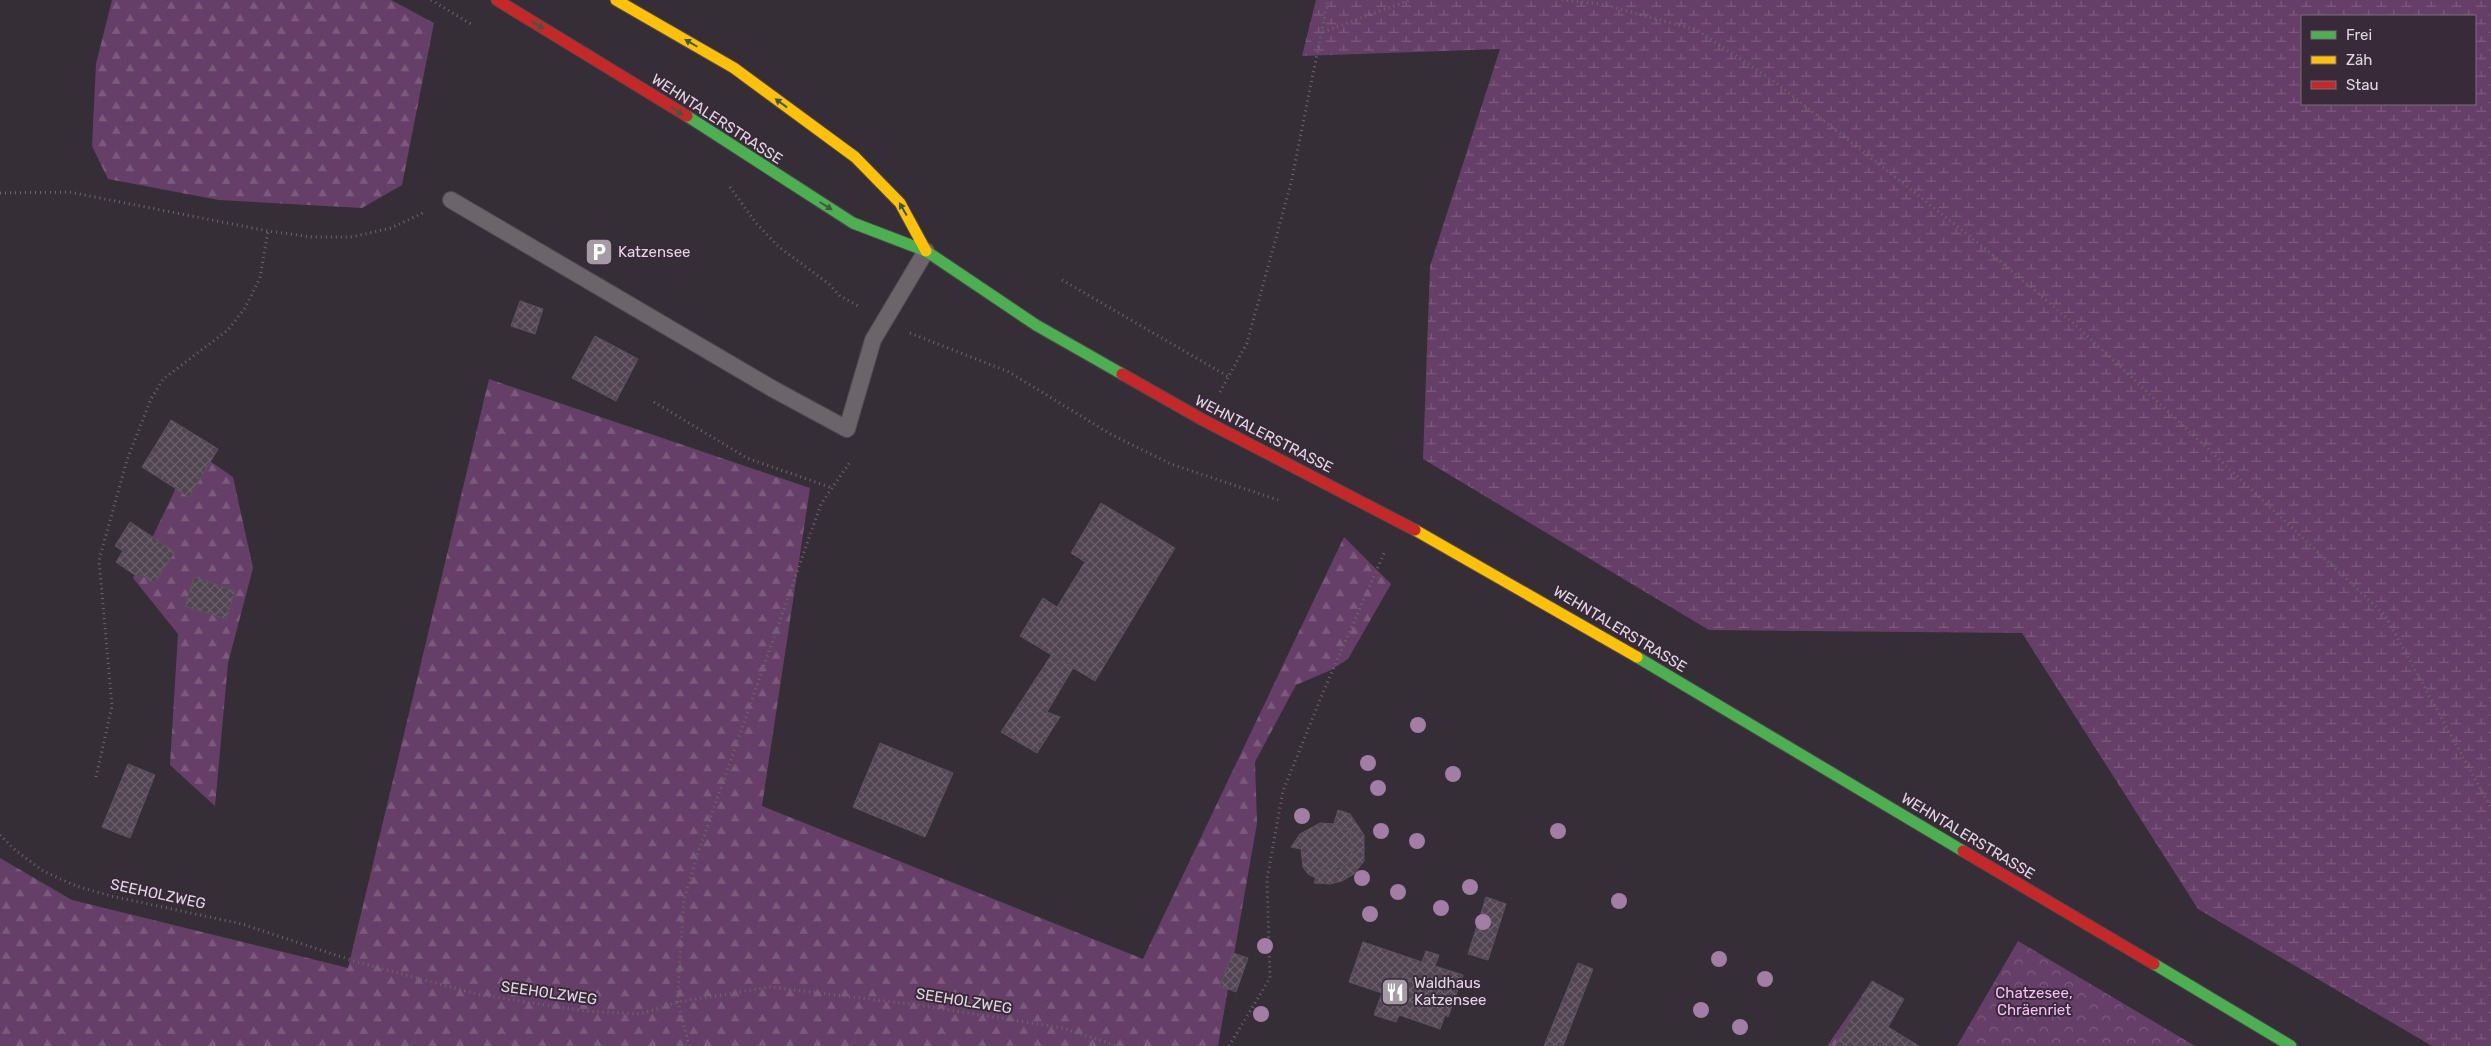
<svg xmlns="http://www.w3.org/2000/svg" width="2491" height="1046" font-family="Rubik,sans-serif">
  <defs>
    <pattern id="forest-firs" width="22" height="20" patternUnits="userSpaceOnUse" patternTransform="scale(1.25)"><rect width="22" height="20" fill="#663f68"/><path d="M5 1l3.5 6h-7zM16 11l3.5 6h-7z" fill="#7c5a7d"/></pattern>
    <pattern id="wetland-marsh" width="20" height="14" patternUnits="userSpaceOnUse" patternTransform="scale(1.25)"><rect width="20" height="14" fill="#663f68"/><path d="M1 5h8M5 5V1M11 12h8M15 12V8" fill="none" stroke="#7c5a7d"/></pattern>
    <pattern id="park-crowns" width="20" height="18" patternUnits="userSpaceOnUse" patternTransform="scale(1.25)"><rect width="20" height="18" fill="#663f68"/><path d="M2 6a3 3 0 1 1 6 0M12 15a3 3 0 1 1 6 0" fill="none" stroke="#7c5a7d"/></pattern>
    <pattern id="building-cross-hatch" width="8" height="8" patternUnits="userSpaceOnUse" patternTransform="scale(1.25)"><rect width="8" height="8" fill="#524552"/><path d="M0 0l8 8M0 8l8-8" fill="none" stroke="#6b5f6b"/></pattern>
  </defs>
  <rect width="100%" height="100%" fill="#352e36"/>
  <path fill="url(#forest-firs)" d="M112,0h279l43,23 -32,162 -40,23 -143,-8 -111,-21 -16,-33 4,-82z
    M489,379l321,109 -48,318 381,153 201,-422 47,47 -43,75 -17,11 -35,15 -41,77 2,61 -39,223h-1218v-188l72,42 276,68z
    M194,450l39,27 20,91 -25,95 -13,143 -45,-41 8,-131 -45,-56z
    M1872,981l-37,65h-8z"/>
  <path fill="url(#wetland-marsh)" fill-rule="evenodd" d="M1316,0h1175v1046h-59l-234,-137 -176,-276 -313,-3 -286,-171 7,-193 70,-217 -198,7zM2302,16h173v88h-173z"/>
  <path fill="url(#park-crowns)" d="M2018,941l177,105h-238z"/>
  <path fill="url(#building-cross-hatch)" stroke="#5a545a" d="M520,301l23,8 -8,25 -24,-8z
    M595,336l43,23 -22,42 -44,-23z
    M171,420l47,29 -29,48 -47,-30z
    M1101,503l74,45 -80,133 -75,-45 23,-38 14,9 28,-45 -14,-9z
    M130,522l45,30 -21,31 -13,-8 -2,3 -23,-16 7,-11 -8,-5z
    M194,577l41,14 -9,28 -41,-13z
    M1052,654l21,14 -26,44 13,5 -23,36 -36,-21z
    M880,743l73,30 -28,64 -72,-30z
    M128,764l27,11 -25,63 -28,-11z
    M1338,810l12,4 14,21v26l-10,13 -12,7 -12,3 -16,-1 5,-14 10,3 9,-2 9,-6 6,-14 -3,-19 -16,-7z
    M1320,823l14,1 16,7 3,19 -6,14 -18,8 -10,-3 -3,9 -8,-4 -5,-7 -2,-18 -10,-2 9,-13z
    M1486,897l20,7 -18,56 -20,-6z
    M1363,942l59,20 4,-11 13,4 -4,11 28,9 -15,42 -3,-2 -5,14 -41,-14 -3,7 -22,-7 8,-22 -33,-11z
    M1233,953l15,5 -12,34 -16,-6z
    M1578,963l15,6 -30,77h-19z
    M1872,981l32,18 -16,28 31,19h-84z"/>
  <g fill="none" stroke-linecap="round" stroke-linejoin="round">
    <g stroke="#504950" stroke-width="18">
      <path id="lane" d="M451,200l322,189 74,40 26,-89 53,-89"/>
    </g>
    <g stroke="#504950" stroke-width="13">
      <path id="fast" d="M687,116l166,107 73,28 110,74 86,49
        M1637,657l326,194
        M2154,964l137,82"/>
    </g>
    <g stroke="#504950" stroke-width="13">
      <path id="slow" d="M616,0l118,68 121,89 45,46 26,48
        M1415,530l222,127"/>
    </g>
    <g stroke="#504950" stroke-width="13">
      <path id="jam" d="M497,0l190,116
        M1122,374l81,46 212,110
        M1963,851l191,113"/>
    </g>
    <path stroke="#6c676d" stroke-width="3" stroke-dasharray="1 4" stroke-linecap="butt" d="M431,0l40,24
      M1562,0l39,4 96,26 78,52 207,164 97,82 306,287 106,193
      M1323,32l87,-32
      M730,187l26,36 23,24 50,37 11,12 20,11
      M0,193l69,-1 199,39 44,6h40l39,-9 34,-16
      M1062,280l167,97
      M910,333l99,39 103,63 59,29 107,36
      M1220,392l27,-49 44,-160 37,-183
      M654,402l93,56 85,30
      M96,777l16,-71 -13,-146 28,-100 24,-61 12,-20 65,-49 17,-22 15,-30 8,-47
      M0,835l15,15 28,21 33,15 35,10 131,28 118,39 121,32 104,16 55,3 38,-12 92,-15 147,18 146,23 54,18
      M689,1046l-11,-44v-13l6,-89 14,-47 123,-349 29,-42
      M1229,1046l41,-68 -3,-99 16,-88 41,-101 61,-139"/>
    <use href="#lane" stroke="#6b656b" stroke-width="16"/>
    <use href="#fast" stroke="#4caf50" stroke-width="11"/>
    <use href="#slow" stroke="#ffc107" stroke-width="11"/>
    <use href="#jam" stroke="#c62828" stroke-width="11"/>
  </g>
  <g fill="#a27da4">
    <circle cx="1418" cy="725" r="8"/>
    <circle cx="1368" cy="763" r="8"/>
    <circle cx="1453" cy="774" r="8"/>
    <circle cx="1378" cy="788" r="8"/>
    <circle cx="1302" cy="816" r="8"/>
    <circle cx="1381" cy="831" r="8"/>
    <circle cx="1558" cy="831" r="8"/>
    <circle cx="1417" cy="841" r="8"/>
    <circle cx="1362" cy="878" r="8"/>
    <circle cx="1470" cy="887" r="8"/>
    <circle cx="1398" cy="892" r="8"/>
    <circle cx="1619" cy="901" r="8"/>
    <circle cx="1441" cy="908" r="8"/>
    <circle cx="1370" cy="914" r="8"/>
    <circle cx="1483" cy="922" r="8"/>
    <circle cx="1265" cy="946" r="8"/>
    <circle cx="1719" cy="959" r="8"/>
    <circle cx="1765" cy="979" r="8"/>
    <circle cx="1701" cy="1010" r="8"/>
    <circle cx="1261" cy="1014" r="8"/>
    <circle cx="1740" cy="1027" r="8"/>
  </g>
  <defs><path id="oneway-solid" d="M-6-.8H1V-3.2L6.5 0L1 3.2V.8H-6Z" transform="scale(1.25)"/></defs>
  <g fill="#3f5941">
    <use href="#oneway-solid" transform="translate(538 25) rotate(31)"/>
    <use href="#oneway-solid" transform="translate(691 43) rotate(-150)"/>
    <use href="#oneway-solid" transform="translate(781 103) rotate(-144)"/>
    <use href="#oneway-solid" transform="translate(677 111) rotate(33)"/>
    <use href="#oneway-solid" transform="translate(826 206) rotate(32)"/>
    <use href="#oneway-solid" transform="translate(903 209) rotate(-120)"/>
  </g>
  <defs>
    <g id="parking-square" transform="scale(1.4375)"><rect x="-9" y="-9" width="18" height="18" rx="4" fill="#a49ba4" stroke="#382a39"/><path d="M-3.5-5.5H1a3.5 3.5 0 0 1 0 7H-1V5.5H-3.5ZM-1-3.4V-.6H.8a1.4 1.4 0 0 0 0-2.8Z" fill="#fff"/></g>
    <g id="restaurant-square" transform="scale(1.4375)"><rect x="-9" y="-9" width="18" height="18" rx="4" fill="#a49ba4" stroke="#382a39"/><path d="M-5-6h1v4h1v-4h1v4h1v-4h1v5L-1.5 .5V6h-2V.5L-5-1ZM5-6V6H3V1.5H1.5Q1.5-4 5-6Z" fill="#fff"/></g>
  </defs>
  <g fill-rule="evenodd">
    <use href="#parking-square" x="599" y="252"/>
    <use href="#restaurant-square" x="1395" y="992"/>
  </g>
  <g text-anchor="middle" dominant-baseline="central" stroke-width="4" stroke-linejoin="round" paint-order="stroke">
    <g font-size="15" fill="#e0d6e0" stroke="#382a39">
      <text transform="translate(717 119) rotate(33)">WEHNTALERSTRASSE</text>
      <text transform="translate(1264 434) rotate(27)">WEHNTALERSTRASSE</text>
      <text transform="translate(1620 629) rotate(31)">WEHNTALERSTRASSE</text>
      <text transform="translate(1968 836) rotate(31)">WEHNTALERSTRASSE</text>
      <text transform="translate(158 894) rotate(12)">SEEHOLZWEG</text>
      <text transform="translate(549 993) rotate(8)">SEEHOLZWEG</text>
      <text transform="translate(964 1001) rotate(9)">SEEHOLZWEG</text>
    </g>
    <g font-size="15" fill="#e0d6e0" stroke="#382a39" text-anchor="start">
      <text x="618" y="252">Katzensee</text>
      <text x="1414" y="983">Waldhaus<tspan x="1414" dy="17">Katzensee</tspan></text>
    </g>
    <g font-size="15" fill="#fcbefe" stroke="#382a39">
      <text x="2034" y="993">Chatzesee,<tspan x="2034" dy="17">Chräenriet</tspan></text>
    </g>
  </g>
  <rect x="2301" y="15" width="175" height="90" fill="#382a39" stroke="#7b6f7c"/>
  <rect x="2311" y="31" width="25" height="8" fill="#4caf50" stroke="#7b6f7c"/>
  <text x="2346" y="40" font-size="15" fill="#e0d6e0">Frei</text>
  <rect x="2311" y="56" width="25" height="8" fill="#ffc107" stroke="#7b6f7c"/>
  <text x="2346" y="65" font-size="15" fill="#e0d6e0">Zäh</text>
  <rect x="2311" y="81" width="25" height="8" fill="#c62828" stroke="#7b6f7c"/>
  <text x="2346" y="90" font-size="15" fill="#e0d6e0">Stau</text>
</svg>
